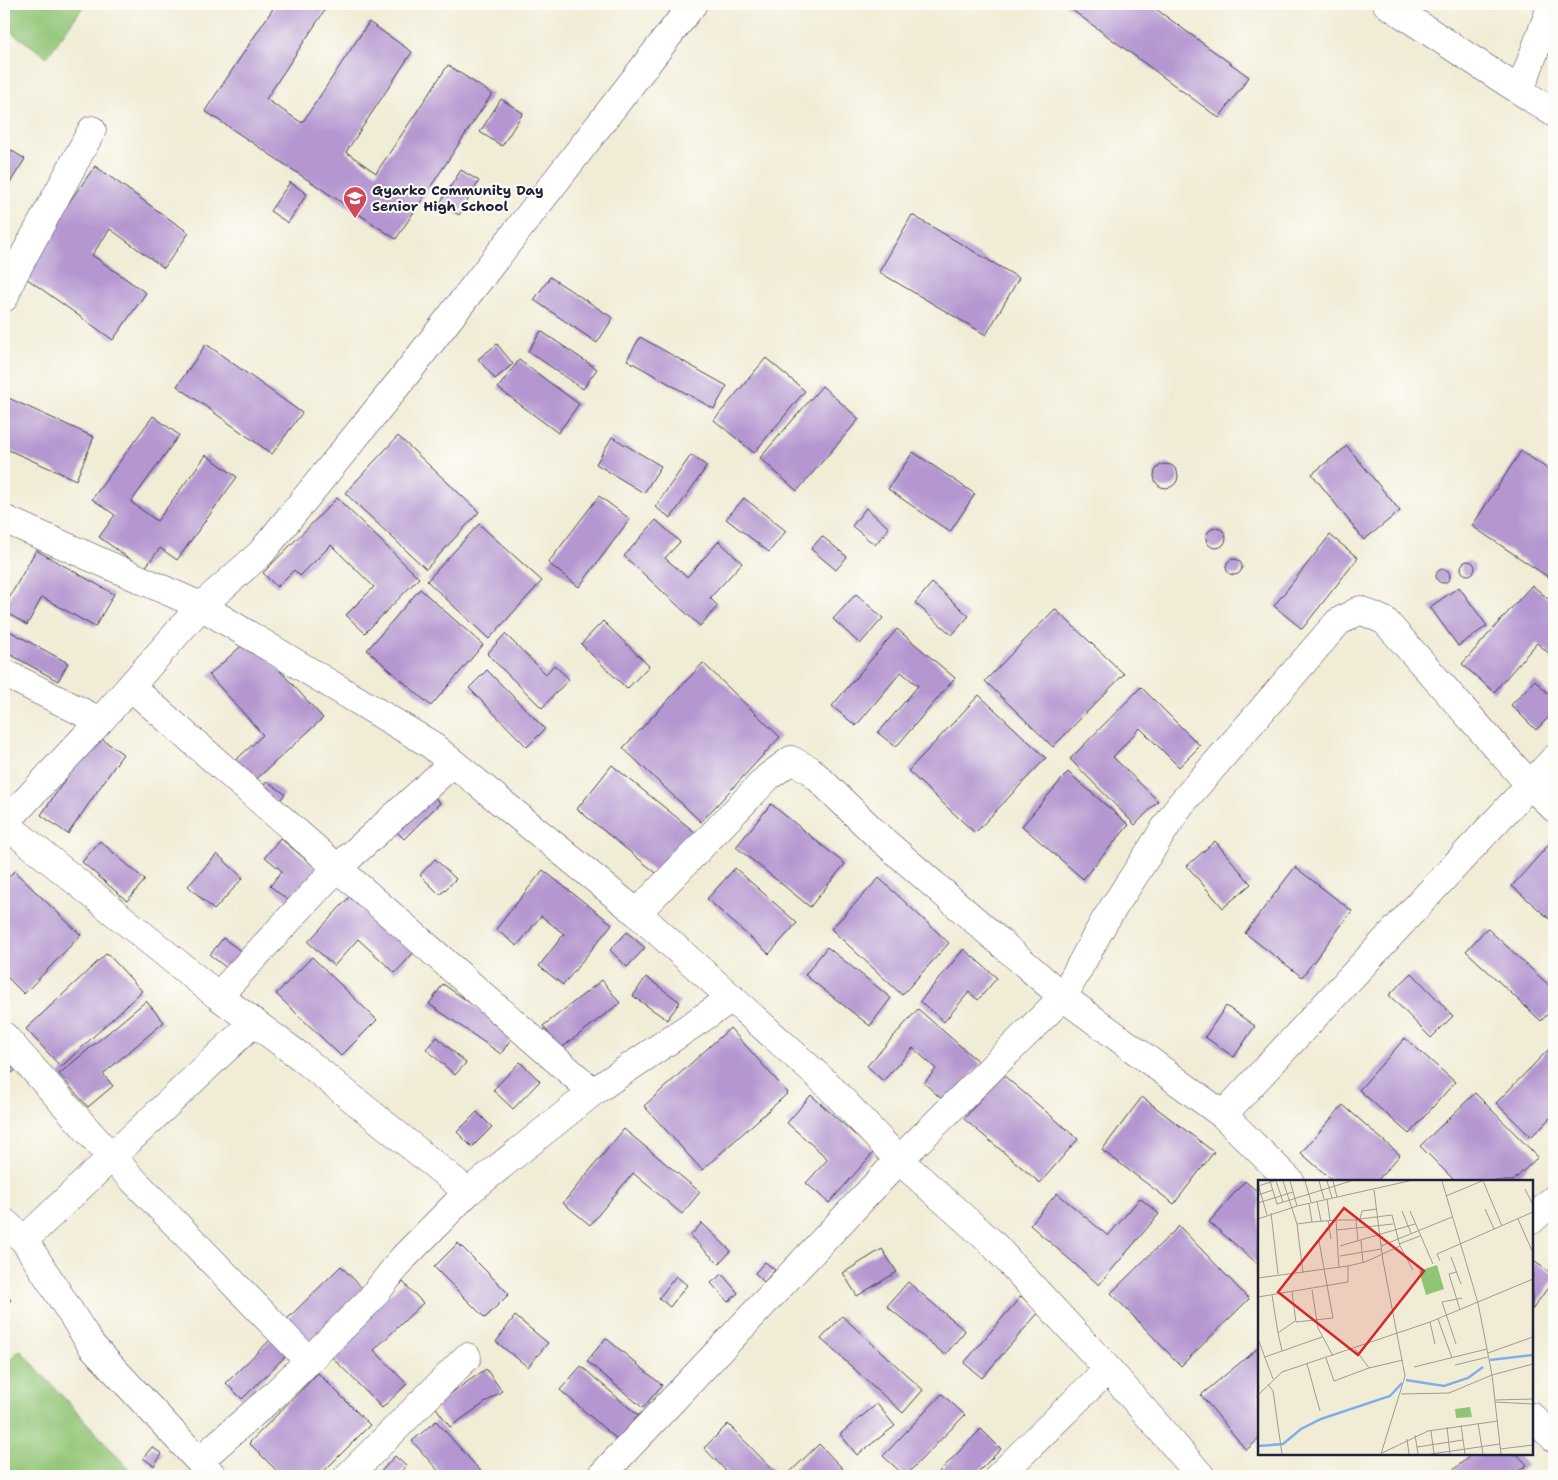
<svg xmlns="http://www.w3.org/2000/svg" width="1558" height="1480" font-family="'Shantell Sans',sans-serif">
  <rect width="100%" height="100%" fill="#fdfcf7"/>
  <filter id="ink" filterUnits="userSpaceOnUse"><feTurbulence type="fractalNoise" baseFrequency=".02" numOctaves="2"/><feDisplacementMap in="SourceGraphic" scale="10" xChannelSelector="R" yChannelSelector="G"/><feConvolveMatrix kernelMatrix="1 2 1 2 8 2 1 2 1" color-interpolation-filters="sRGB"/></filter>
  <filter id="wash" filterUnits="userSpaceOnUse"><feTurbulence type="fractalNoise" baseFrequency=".0096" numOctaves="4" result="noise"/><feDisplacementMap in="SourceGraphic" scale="20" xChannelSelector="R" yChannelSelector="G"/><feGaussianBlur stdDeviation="1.12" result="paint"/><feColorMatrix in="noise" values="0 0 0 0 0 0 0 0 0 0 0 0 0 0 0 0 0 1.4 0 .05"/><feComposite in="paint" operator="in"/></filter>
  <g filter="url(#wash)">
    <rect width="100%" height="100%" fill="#f1ecd6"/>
    <path fill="#91c576" stroke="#5a7458" d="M4,4h81l-38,53 -43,-30z
      M20,1350l111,121 -7,5h-120v-112z"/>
    <g id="blocks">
      <path fill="#b497d0" d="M276,4h53l-63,95 36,24 67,-101 43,30 -66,100 30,21 72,-108 44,29 -96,145 -191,-128z
        M1064,4h85l100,73 -30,41z
        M1482,4h11l-4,5z
        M501,99l22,14 -21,33 -22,-14z
        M6,147l19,12 -21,33v-40z
        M95,166l94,67 -25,35 -54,-39 -18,26 54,38 -33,47 -94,-67z
        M461,170l18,11 -20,34 -19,-12z
        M290,182l17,12 -19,29 -18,-12z
        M912,215l107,63 -33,57 -107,-63z
        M550,277l63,41 -16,25 -63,-43z
        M541,331l56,38 -14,20 -55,-38z
        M640,337l87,49 -13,23 -87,-49z
        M206,344l96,69 -30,41 -95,-68z
        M497,344l16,20 -18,15 -17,-20z
        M766,358l39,33 -51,62 -40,-33z
        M519,360l60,44 -21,29 -60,-45z
        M822,386l37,33 -62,72 -37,-33z
        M4,396l90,41 -18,43 -72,-32z
        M153,416l26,19 -48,67 26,19 49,-66 31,22 -60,83 -17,-12 -16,21 -45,-32 16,-22 -23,-16z
        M398,436l81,76 -53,57 -81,-76z
        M612,437l49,29 -17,27 -48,-29z
        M1347,446l53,65 -36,29 -52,-66z
        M1521,451l33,22v108l-82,-55z
        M913,452l62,42 -25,38 -62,-43z
        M691,455l16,11 -36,52 -16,-11z
        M1154 476a12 12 0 1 1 24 0a12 12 0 1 1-24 0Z
        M599,496l31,23 -51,68 -31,-24z
        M337,498l82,80 -54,55 -19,-18 28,-28 -43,-42 -31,31 -6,-6 -17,17 -14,-14z
        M744,498l42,33 -17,21 -43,-33z
        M866,508l23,20 -14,17 -23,-19z
        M656,520l24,22 -15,16 22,19 32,-36 23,22 -32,35 8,8 -18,20 -76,-70z
        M479,524l63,57 -53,58 -62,-58z
        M1206 538a10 10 0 1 1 20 0a10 10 0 1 1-20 0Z
        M1330,535l28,23 -56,71 -28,-23z
        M822,536l25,21 -11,13 -25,-21z
        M36,550l78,44 -19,33 -53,-30 -15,28 -23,-14v-4z
        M1226 567a8 8 0 1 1 16 0a8 8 0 1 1-16 0Z
        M1461 568a7 7 0 1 1 14 0a7 7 0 1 1-14 0Z
        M1436 576a7 7 0 1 1 14 0a7 7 0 1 1-14 0Z
        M932,583l37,33 -17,19 -37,-32z
        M1532,585l22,19v54l-17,-15 -43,49 -32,-28z
        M1459,587l28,39 -29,20 -28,-39z
        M420,589l63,56 -52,61 -64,-56z
        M856,594l27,24 -23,26 -27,-25z
        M1055,609l69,65 -71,73 -68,-66z
        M603,621l46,45 -22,23 -46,-45z
        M4,628l64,35 -10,18 -54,-30z
        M897,629l58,49 -59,69 -18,-14 40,-47 -17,-14 -45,54 -24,-20z
        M505,634l41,40 8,-9 15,14 -27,29 -55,-54z
        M250,638l73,80 -75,69 -19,-21 34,-31 -54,-60z
        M703,663l77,74 -79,85 -78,-74z
        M487,670l58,59 -18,18 -58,-59z
        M1535,680l19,20v12l-18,18 -25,-25z
        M1141,687l59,59 -21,21 -39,-39 -27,29 45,44 -23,24 -65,-66z
        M979,695l67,63 -71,75 -67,-62z
        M96,735l27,19 -55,80 -27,-19z
        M612,765l84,68 -35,44 -84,-68z
        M1068,772l61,53 -46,54 -61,-53z
        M267,781l18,13 -7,9 -18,-13z
        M427,789l13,14 -36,36 -14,-14z
        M771,804l74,60 -35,43 -74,-60z
        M280,838l41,34 -27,33 -24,-19 12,-15 -17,-14z
        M100,841l45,39 -18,21 -45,-39z
        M1215,841l36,43 -28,24 -36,-42z
        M1551,842l3,3v78l-42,-37z
        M217,854l26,24 -29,32 -26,-24z
        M435,859l21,20 -16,16 -20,-20z
        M1295,867l57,44 -50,66 -57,-44z
        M735,868l62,55 -28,31 -62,-55z
        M543,870l69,54 -49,61 -24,-19 25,-32 -23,-18 -24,30 -21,-17z
        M14,871l67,64 -57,59 -20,-20v-92z
        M879,878l70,65 -47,52 -71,-66z
        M353,893l63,57 -21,23 -37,-34 -24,27 -26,-24z
        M1487,928l67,62v17l-13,14 -75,-70z
        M627,932l18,16 -18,19 -17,-17z
        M223,938l23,17 -13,18 -23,-18z
        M827,947l64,51 -21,28 -65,-51z
        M964,949l33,29 -19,22 -9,-8 -25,30 -24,-21z
        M107,953l35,38 -81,76 -35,-38z
        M312,957l65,63 -36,36 -65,-62z
        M1412,973l41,43 -22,22 -42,-43z
        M646,977l34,25 -13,18 -34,-24z
        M602,980l18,23 -60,46 -17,-23z
        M443,984l71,50 -13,20 -72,-50z
        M146,1001l18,21 -61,52 10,12 -25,21 -29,-33z
        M1226,1006l29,20 -21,31 -29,-20z
        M918,1009l63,55 -35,39 -22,-20 12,-14 -23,-21 -30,33 -16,-15z
        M730,1028l58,65 -86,77 -58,-64z
        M437,1037l29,26 -11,12 -29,-26z
        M1405,1038l50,44 -46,52 -50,-44z
        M1550,1048l4,4v62l-23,23 -35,-34z
        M4,1053l12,17 -12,9z
        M520,1062l20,19 -27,28 -20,-19z
        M1002,1074l76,65 -38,44 -76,-64z
        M1475,1093l63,64 -25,24h-58l-35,-35z
        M811,1095l63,57 -45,51 -23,-20 22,-24 -41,-36z
        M1142,1097l72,55 -40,52 -72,-54z
        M1343,1105l57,50 -23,26h-44l-32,-28z
        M477,1112l15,15 -20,20 -15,-15z
        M624,1129l76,63 -18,22 -49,-41 -43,52 -27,-22z
        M1245,1181l14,12v72l-50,-43z
        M1057,1193l51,43 32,-38 19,16 -60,71 -69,-60z
        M702,1223l29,28 -12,13 -29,-28z
        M1179,1226l70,73 -68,67 -70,-73z
        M458,1243l51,51 -24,24 -51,-51z
        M882,1249l15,23 -40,24 -14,-23z
        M765,1262l10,8 -11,12 -9,-9z
        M1535,1262l19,13v4l-22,31v-43z
        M341,1266l24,25 -60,58 -24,-24z
        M722,1274l16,19 -10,9 -17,-19z
        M676,1276l11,9 -17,22 -11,-9z
        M403,1282l20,21 -49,47 33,34 -25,24 -53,-54z
        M908,1282l57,49 -20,24 -58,-49z
        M4,1293l7,7 -7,7z
        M1021,1296l18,16 -57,66 -18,-15z
        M515,1316l33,27 -20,24 -32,-25z
        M842,1316l81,74 -20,23 -82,-74z
        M275,1335l16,16 -49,48 -16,-16z
        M606,1338l56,47 -19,23 -56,-47z
        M1259,1347v92l-13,11 -45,-55z
        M581,1366l60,52 -21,24 -60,-52z
        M486,1369l16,22 -52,36 -16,-22z
        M318,1373l52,52 -51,51h-37l-33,-33z
        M942,1394l23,21 -60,61 -22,-20z
        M877,1404l18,22 -38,29 -17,-21z
        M436,1421l49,55h-42l-31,-35z
        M728,1424l51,52h-48l-27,-28z
        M981,1429l20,20 -27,27h-39z
        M819,1444l25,26 -7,6h-51z
        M152,1447l10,7 -8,12 -11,-8z
        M1472,1454h45l10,11 -14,11h-67z
        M395,1456l11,10 -9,10h-18l-1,-1z"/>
    </g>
  </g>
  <g filter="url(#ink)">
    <use href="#blocks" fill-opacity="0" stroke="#414052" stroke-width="1"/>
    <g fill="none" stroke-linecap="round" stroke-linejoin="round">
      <g stroke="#414052" stroke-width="29">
        <path id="minor" d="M1387,4l167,109
          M1520,91l32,-87
          M4,298l9,-22 79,-146
          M4,519l197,87 229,138 207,169 190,171 72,76 93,83 116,126 93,107
          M4,673l96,48
          M131,687l462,405
          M4,823l214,173 83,61 167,135
          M4,824l96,-103 101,-115 60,-53 142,-175 290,-374
          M637,913l131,-136 23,-17 19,10 69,67 184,160 160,118 67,66
          M218,996l115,-124 120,-109
          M4,1036l108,122 196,202
          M1223,1115l331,-356
          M1532,1220l22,-21
          M4,1222l20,18 230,-218
          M24,1240l68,106 107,115
          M1532,1417l22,21
          M213,1476l-14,-15 74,-65 96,-95 35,-44 64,-65 125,-100 139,-94
          M348,1476l119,-119
          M601,1476l298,-316 164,-163 41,-75 76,-117 158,-183 22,-12 25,11 145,164 24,23
          M999,1476l109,-107"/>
      </g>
      <use href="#minor" stroke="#fff" stroke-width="28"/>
    </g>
  </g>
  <defs>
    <g id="school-pin" transform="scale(1.25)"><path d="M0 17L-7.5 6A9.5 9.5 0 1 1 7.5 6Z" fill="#d1495b" stroke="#fdfcf7"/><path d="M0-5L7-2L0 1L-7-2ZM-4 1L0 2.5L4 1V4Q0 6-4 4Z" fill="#fff"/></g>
  </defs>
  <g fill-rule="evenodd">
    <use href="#school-pin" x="355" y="198"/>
  </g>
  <g text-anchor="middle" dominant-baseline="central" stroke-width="4" stroke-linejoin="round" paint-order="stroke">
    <g font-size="14" font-weight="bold" fill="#22223b" stroke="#fdfcf7" text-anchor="start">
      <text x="372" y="190">Gyarko Community Day<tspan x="372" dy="16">Senior High School</tspan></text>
    </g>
  </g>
  <g transform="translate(1258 1180)">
    <rect width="275" height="275" fill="#f1ecd6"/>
    <path d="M179,85l7,24 -18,6 -7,-24zM212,227l2,10 -16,1 -1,-9z" fill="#91c576"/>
    <path fill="none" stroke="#7fafea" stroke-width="2.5" d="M232,180l43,-5M148,200l38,6 24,-8 15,-11M0,266l25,-2 18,-15 20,-10 69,-23 12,-13"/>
    <path fill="none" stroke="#9e9b98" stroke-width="1" d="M12,1l7,23 74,-23M18,1l7,21M25,1l14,43M32,1l7,25M47,1l6,21M61,1l5,18M69,1l5,17M75,1l4,16M184,1l36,122 14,72 9,79M225,1l19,45M0,4l9,31M0,6l16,-5M267,9l8,16M116,10l9,71 22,115 -24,78M0,15l15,-5M188,16l36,-15M69,19l3,21M59,21l4,20M0,23l35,-11M51,23l3,19 24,-2 3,48M227,29l9,20M144,31l9,22M152,31l23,53M13,33l7,61M0,39l39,-13 112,-25M102,39l32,-4 8,31M260,39l15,34M70,40l3,19M78,40h20M79,50l56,-6M103,60l2,23M100,61l-2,-21 4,-1 2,-8 15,-2M141,64l21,-8M82,66l75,-22M123,66l71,-29M82,76l41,-7M193,77l10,27M182,81l-3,-7 96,-42M198,92l-7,2 11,36M45,93l-6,-49 15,-2M0,98l90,-12 17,-4 35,-16 13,24M54,110l6,38 15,28M34,112l4,30 37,-4 -14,-77M14,115l6,38M0,117l90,-15v-16M180,139l14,39M172,142l5,22M0,159l15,40M198,164l-14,-42 20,-4M97,169l14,19 34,-8M24,171l-4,-18 17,-12M230,173l45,-16M7,177l57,-20M68,178l8,23 35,-13M49,184l13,47M197,185l33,-8M156,187l73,-18M10,204l5,7 9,63M143,214l48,-1 43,-18 41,-11M0,215l24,-23 148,-50 103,-43M237,220l38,-1M237,222l38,2M220,243l5,31M203,245l4,29M189,247l3,27M173,251l3,23M157,255l3,19M149,259l2,15M159,267l46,-7M242,269l33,-4M124,273l46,-22 70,-10M173,274l69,-10"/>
    <path fill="#d62828" fill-opacity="0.15" stroke="#d62828" stroke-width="2.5" d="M86,28l80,63 -66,84 -80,-63z"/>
    <rect width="275" height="275" fill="none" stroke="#22223b" stroke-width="2.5"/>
  </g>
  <rect width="1558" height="1480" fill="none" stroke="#fdfcf7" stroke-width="20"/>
</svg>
